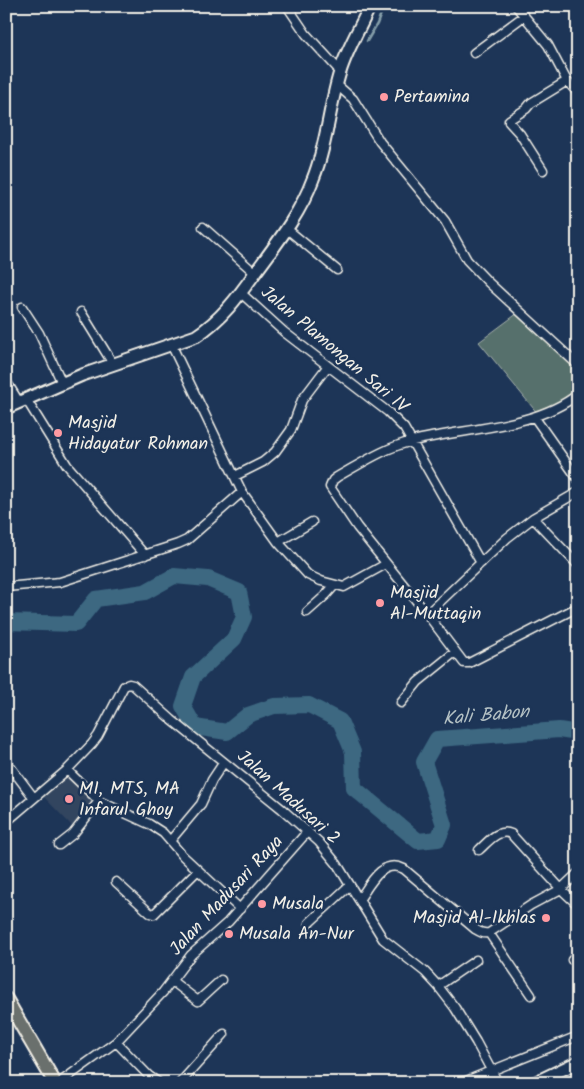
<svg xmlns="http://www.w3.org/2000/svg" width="584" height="1089" font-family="Kalam,sans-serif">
  <rect width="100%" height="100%" fill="#1d3557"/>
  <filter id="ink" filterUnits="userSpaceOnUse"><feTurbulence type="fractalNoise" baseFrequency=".02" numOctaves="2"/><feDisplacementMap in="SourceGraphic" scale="10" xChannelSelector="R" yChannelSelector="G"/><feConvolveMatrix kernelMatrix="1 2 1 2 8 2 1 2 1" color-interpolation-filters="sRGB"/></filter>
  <g filter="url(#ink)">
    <path fill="#32445e" d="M67,771l30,31 -25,24 -30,-31z"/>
    <path fill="#57706c" stroke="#a6b0aa" d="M518,313l60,57v20l-40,24 -59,-72z"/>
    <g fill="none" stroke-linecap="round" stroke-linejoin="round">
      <path stroke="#869faa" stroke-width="2.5" d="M367,41l10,-17 7,-18"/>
      <path stroke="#3c6881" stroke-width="16" d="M6,622l70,2 20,-25 49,-7 29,-16 34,3 31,13 5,25 -10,22 -41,38 -10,29 12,21 32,5 21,-17 26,-9 35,-1 31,16 13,31 1,36 64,53 20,-2 6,-14 -20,-63 13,-23 122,-9 19,3"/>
      <g stroke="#f4f1e8" stroke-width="11">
        <path id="street" d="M287,6l19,28 34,37
          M516,6l32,39 19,36 11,12
          M474,53l50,-37
          M337,85l16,14 27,43 65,79 22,39 21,22 90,83
          M543,170l-23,-36 -11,-12v-2l17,-11 5,-6 36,-22
          M203,227l52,46
          M287,229l50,41
          M241,293l43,39 104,80 16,16 77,135
          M22,307l17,26 23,50
          M81,312l32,52
          M171,344l71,148 36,50 30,33 13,6 23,6 42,-23
          M6,381l13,21
          M578,394c-42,34 -113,34 -165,47 -27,6 -51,22 -76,36l-4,3 -3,7 27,40 70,87 37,49h5l109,-56
          M26,399l41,66 78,90
          M535,418l43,61
          M235,476l28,-14 12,-10 16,-22 11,-30 25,-33
          M533,518l45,47
          M278,542l34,-20
          M6,587l54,-5 118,-38 9,-4 55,-48
          M307,612l19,-17 8,-9
          M427,614l80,-76 26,-20 45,-26
          M401,703l17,-21 37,-30
          M6,761l28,37
          M67,770l32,31 50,23 14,9 20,23 57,53
          M6,822l61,-52 25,-26 6,-8 26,-50 5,-2 4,1 39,35 110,89 37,33 18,22 46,75 42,33 13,14 17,22 21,34 22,41
          M170,841l31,-37 11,-24 12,-18
          M59,845l14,-11 26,-33
          M479,850c9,-8 19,-22 32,-16l50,55 17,16
          M116,882l34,31 4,1 44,-44
          M359,900c11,-16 23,-42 45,-31l71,60c5,3 8,5 14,4l42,-28 30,-16 17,-16
          M309,923l41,-38
          M489,933l42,62
          M572,960l6,-5
          M172,981l26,20 23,-21
          M438,986l38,-26
          M116,1042l33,34 10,7
          M59,1083l57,-41 47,-50 28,-37 37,-33 80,-91
          M180,1083l44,-49
          M461,1083l117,-47"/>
      </g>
      <g stroke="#f4f1e8" stroke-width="15">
        <path id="secondary" d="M6,408l76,-33 114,-39c25,-16 42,-39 59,-63 22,-30 45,-59 58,-94 14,-34 16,-72 27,-107 7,-23 20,-44 30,-66
          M534,1083l44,-21"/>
      </g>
      <g stroke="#f4f1e8" stroke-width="16">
        <path id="primary" d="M6,999l49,84"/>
      </g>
      <use href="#street" stroke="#1d3557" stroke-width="8"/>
      <use href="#secondary" stroke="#1d3557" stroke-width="11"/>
      <use href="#primary" stroke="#6b706d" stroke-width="12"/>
    </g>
  </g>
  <g fill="#ff9aa2" stroke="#1d3557" stroke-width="2">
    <circle cx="384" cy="97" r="5"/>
    <circle cx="58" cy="433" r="5"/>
    <circle cx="380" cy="603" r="5"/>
    <circle cx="69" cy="799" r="5"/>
    <circle cx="262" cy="904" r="5"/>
    <circle cx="546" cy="918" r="5"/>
    <circle cx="229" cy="934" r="5"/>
  </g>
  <g text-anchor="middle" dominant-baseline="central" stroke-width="5" stroke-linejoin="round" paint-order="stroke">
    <g font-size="18" fill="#f4f1e8" stroke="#1d3557" text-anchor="start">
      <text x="394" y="97">Pertamina</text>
      <text x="68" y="423">Masjid<tspan x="68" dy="21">Hidayatur Rohman</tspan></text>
      <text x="390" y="593">Masjid<tspan x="390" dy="21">Al-Muttaqin</tspan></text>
      <text x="79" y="789">MI, MTS, MA<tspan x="79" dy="21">Infarul Ghoy</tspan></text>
      <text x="272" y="904">Musala</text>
      <text x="536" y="918" text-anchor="end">Masjid Al-Ikhlas</text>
      <text x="239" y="934">Musala An-Nur</text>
    </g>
    <g font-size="18" fill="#f4f1e8" stroke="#1d3557">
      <text transform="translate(334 350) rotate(40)">Jalan Plamongan Sari IV</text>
      <text transform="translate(288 798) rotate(42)">Jalan Madusari 2</text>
      <text transform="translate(227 896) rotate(-47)">Jalan Madusari Raya</text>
    </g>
    <g font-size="19" font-style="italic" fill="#b4c1c4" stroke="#1d3557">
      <text transform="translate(486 716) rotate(-5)">Kali Babon</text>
    </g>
  </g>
  <rect width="584" height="1089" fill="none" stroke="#1d3557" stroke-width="25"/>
  <rect x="12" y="12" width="559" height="1064" fill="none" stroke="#f4f1e8" stroke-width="2" filter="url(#ink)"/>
</svg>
